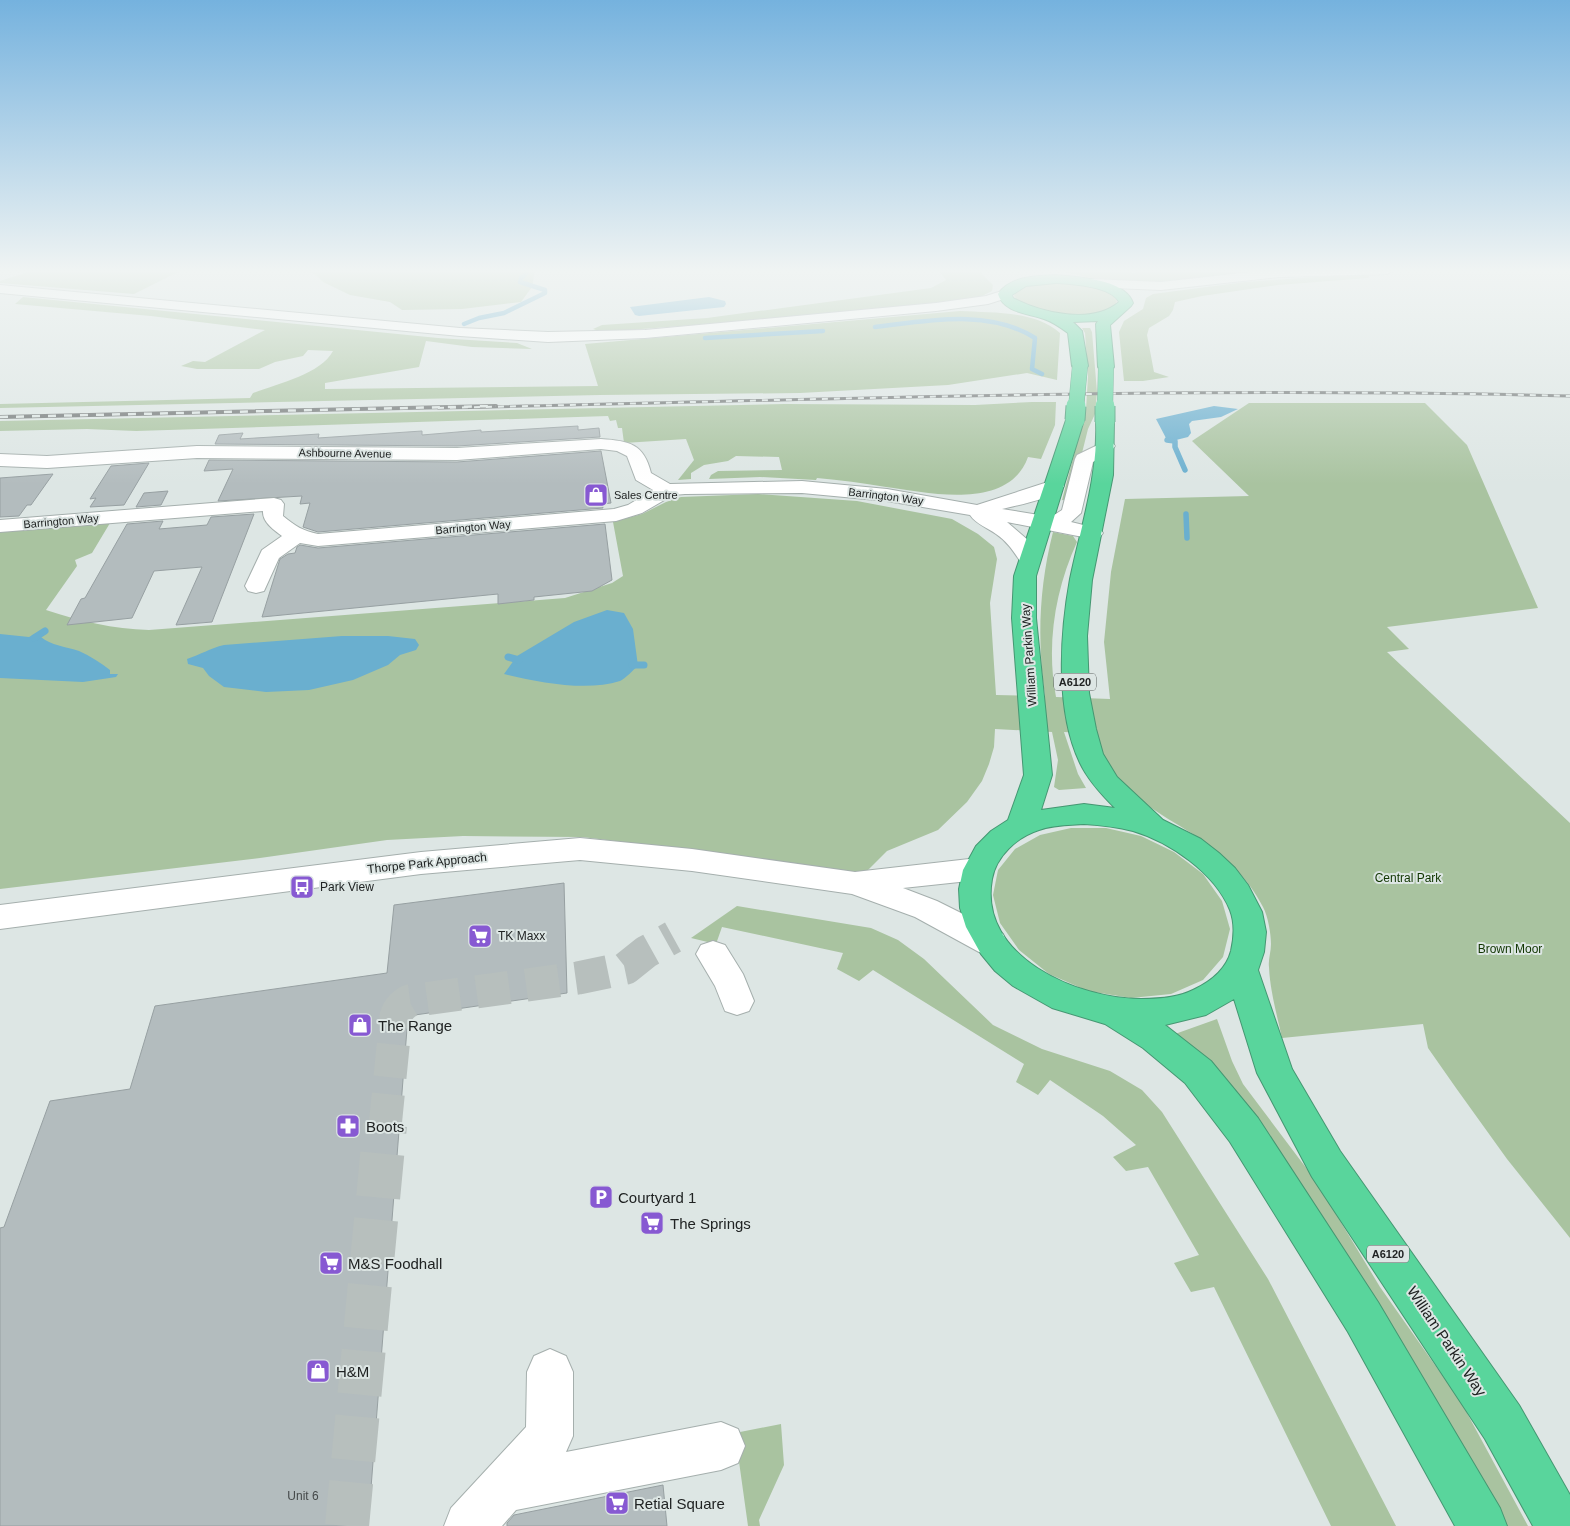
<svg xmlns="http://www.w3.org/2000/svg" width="1570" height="1526" font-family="Arial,sans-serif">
  <rect width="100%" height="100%" fill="#dde6e4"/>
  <path fill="#a9c3a0" d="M34,270h148l-48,24 -134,-11v-2z
    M305,270h230l-3,17 -11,15 -59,7 -60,1 -12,-8 -40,-7 -27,-13 -8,-8z
    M939,270h39l15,15 -1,6 -14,7 -14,3 -230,21 -132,10 -9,-3 9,-4 105,-7 224,-30 15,-8z
    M1057,270h44l33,3 44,-3h95c-52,3 -104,15 -156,12 -20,-2 -40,-7 -60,-12z
    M1371,273l-3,5 -90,7 -76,11 -27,6 -2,8 -4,6 -20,12 -2,7 7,37 15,5 -26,4h-19l-5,-49 5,-11 19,-12 3,-11 7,-4 92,-12z
    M1056,282c18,2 52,2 61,19 -6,17 -51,16 -66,12 -11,-3 -22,-8 -33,-12l-4,-5 2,-4c12,-9 26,-9 40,-10z
    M23,297l415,41 79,5 15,6 -60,-2 -46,-6 -7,26 -94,16v6l273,-3 -13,-42 375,-33c32,2 74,-1 100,22l-3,47 -30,-7 -79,12 -148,8 -200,2 -600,13v-4l250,-6 3,-5c24,-9 68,-19 80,-42l-25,-1 -5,6 -28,6 -16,7h-62l-16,-3 12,-5 12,1 60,-32 -114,-14 -136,-12z
    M1082,328h8l2,4 5,60 -2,22 -7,15 -18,72 -8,-1 24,-90 2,-34 -3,-43z
    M1032,402h24l-1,23 -14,34 -13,-2c-19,54 -99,36 -142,30 -23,-4 -46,-7 -69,-9l-1,2 -56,-3 -51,2 2,-4 7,-4 64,-1 -3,-13 -43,-1 -8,5 -24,4 -13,8v6l-13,1 16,-20 -8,-21 -62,4 -2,-15h-4l-2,-8 -6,1 -2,-5 -472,15 -49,-2 -87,2v-10l785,-17 190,1z
    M1249,403h176l42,42 71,163 -151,19 22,22 -22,3 183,171v415l-63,-79 -51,-71 -28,-40 -5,-24 -141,14c-5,-23 -12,-47 -13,-71 -1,-7 2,-15 2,-23 0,-10 -3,-28 -8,-37 -15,-30 -42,-55 -70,-73 -42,-26 -86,-48 -97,-100l-32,-2 14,42 8,14 -27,2 -5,-3 4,-27 -6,-28 -57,-3 -1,18 -5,17 -7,17 -15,21 -29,28 -51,21 -32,32 -190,-36 -83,-10 -119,-1 -76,4 -127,18 -260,31v-357l110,-9 -18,30 -17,7 2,6 -31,44c34,11 67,19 103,20l416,-32 47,-15 11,-7 -10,-54 29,-8 24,-12 15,-5 77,-3 99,7 95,18 26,15 16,13 3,12 -7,44 6,92 49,1c-8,-55 -6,-109 8,-164l20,4 4,6c-22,48 -31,103 -21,155l54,2 -6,-57 7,-70 14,-73 124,-3 -57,-55z
    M1071,828h35l35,8 33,16 29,22 19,27 8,28 -7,28 -20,23 -32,14 -40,4 -43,-7 -39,-17 -30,-24 -19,-27 -7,-28 5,-25 17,-21 25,-14z
    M737,906l134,22 27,12 26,19 69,66 49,24 68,22 32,19 20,22 106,167 128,247h-65l-117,-239 -23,5 -17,-29 25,-8 -51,-88 -22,4 -13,-14 23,-12 -33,-29 -53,-36 -12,15 -22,-13 8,-18 -151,-94 -14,11 -22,-12 6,-16 -121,-26 -6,17 -25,-6z
    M1217,1019l15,42 11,23 73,97 64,106 81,115 67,124h-27l-326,-492z
    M781,1424l3,41 -25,55 1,6h-12l-13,-93z"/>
  <path fill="#6aafcf" d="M709,297l16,4 1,3 -2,3 -85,9 -4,-1 -5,-8z
    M1214,406l24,3 -17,8 -29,4 -3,3 2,9 -3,4 -16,4 -5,-1 -11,-21z
    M607,610l17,3 9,16 5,37c-5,4 -12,12 -18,15 -34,11 -82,1 -116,-7l13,-18 57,-34z
    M37,633l5,1 -1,3c9,8 26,10 38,14 11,5 22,12 31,19v4h8l-2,3 -33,5 -83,-4v-44l29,3z
    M342,636h46l27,3 4,6 -3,5 -16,5 -12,10 -35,15 -44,10 -43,2 -42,-5 -15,-11 -6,-8 -15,-4 -1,-5c13,-4 23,-11 37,-14z"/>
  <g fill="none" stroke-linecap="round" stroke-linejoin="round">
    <path stroke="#6aafcf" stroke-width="4.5" d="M464,324l15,-6 25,-5 41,-20v-3l-25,-8 1,-4 9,-8
      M875,327c52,-6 113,-19 160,11l-3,31 10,5
      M705,338l118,-7"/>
    <path stroke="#6aafcf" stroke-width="5.5" d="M1167,440l8,1v6l10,23
      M1186,514l1,24"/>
    <path stroke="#6aafcf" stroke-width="7" d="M34,638l11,-7
      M508,657l11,3
      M632,665h12"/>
  </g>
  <path fill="#b3bcbe" stroke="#97a0a2" d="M578,426v4l21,-2 1,9 -143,9 -242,-2 4,-9 24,-2 -3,6 79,-5 -1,4 104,-7v4l59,-5v2z
    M601,451l10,52 -9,1 1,4 -285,24 -15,-5 7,-24 -10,1 2,-8 -84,5 15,-32 -29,2 5,-11 248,2z
    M149,463l-25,42 -34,2 6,-9 -6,1 21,-33z
    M53,474l-22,31h-4l-8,11 -19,1v-39z
    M168,491l-7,14 -25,2 8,-14z
    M254,514l-42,108 -36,3 26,-58 -48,4 -22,47 -65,7 14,-26 4,-1 42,-74 36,-3 -4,8 48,-4 4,-8z
    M605,524l7,56 -20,11 -58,6v3l-36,4v-10l-236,23 18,-58 8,-5 7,-1 2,-6 3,-2 18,3z
    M564,883l3,110 -159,23 -40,510h-368v-298l4,-1 46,-126 80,-12 25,-83 232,-33 7,-68z
    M663,1485l4,41h-160v-3l7,-8z"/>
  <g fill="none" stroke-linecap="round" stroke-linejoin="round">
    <path stroke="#b7bfbd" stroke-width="33" stroke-dasharray="33 17" stroke-linecap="butt" d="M385,1127l11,-110c2,-8 6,-12 13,-16l169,-23 48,-10 20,-16 27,-15"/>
    <path stroke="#b7bfbd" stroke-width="44" stroke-dasharray="44 22" stroke-linecap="butt" d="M347,1526l38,-401"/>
    <g stroke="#a5afad" stroke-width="2">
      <path id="minor" d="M1269,270h124l-6,4 -108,3 -118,13 -71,-3 -7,-4 7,-4 71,3z
        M0,285l460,43 88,4 97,-2 291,-27 50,-7 19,-6 7,4 -2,3 -22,7 -52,7 -291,27 -97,4 -88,-6 -460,-43z
        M601,439c29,2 43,5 50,34l19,11 132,-3 85,8 90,16 77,-25 7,2 3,4c-9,13 -47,19 -62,23l49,8 11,-7 13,-51 2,-4 29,-14 6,1 3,4 -3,4 -19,12 -12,51 -10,9 29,7 3,4 -3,4 -7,2 -86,-17 22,19 12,18 -3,5 -8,1 -8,-1c-8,-12 -14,-22 -26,-30 -8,-6 -20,-10 -26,-19l-83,-14 -85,-8 -117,1 -12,1 -31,18 -26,8 -298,25 -18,-3 -21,15 -15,33 -8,2 -8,-2 -3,-5 17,-36 20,-14c-8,-6 -20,-14 -19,-25l-263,21v-12l274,-22 7,2 3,4 -1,12c12,10 20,15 35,18l296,-25 14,-4 25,-15 -17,-10 -9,-24 -10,-5 -16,-2 -144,11 -260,-2 -150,10 -47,-2v-12l47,2 150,-10 260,2z
        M580,838l112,11 163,23 123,-14 11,3 4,8 -4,8 -11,3 -75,8 34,13 66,33 4,9 -4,9 -12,4 -12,-4 -64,-35 -63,-23 -160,-23 -112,-11 -159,14 -421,55v-24l421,-53z
        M713,941l12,4 18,29 11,27 -5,10 -12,4 -12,-4 -10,-25 -19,-32 5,-9z
        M550,1349l16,7 7,16v64l-7,16 155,-30 17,7 7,17 -7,17 -17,7 -205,40 -14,16h-58l7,-18 75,-81 1,-55 7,-16z"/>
    </g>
    <g stroke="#459772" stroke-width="2">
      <path id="highway" d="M1056,275c22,2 69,4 77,28l-2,3 -21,19 4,42 -2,3h-12l-2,-3 -2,-43 2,-3 -25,1 9,9 6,35 -2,3h-12l-2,-3 -4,-33c-8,-6 -15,-11 -24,-14 -16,-6 -40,-6 -46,-25 13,-18 37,-18 58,-19zM1056,283c16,1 55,3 63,19 -27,23 -77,11 -106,-4l-1,-3 14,-9z
        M1075,415l6,1 3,4 -48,156v42l16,157 -11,35 43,-6 31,4c-14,-14 -27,-28 -35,-45 -25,-52 -20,-129 -10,-184 11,-53 28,-102 26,-157l3,-4 6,-1 6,1 3,4 -1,53 -21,105 -5,56 2,57 7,36 7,25 14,23 46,43 38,19 18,14 16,15 13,17 14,27 4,20 -2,20 -6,18 34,99 48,82 179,254 51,90v31h-37l-48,-87 -173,-262 -55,-104 -23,-74 -28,16 -41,10 46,36 47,57 120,184 122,206 7,18h-52l-107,-194 -118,-190 -45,-59 -42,-35 -38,-24 -53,-16 -39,-22 -18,-15 -14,-17 -15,-27 -6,-19 -1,-19 4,-19 13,-24 15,-15 17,-11 16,-45 -12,-157 2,-42 52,-156 3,-4zM1084,824c16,1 33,3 49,7 37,11 82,42 97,79 5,13 4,28 1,41 -5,19 -21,31 -38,39 -16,8 -35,9 -52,9 -63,0 -163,-42 -149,-120 4,-23 25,-42 47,-49 14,-5 30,-5 45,-6z"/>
    </g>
    <use href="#minor" fill="#fff" fill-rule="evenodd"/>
    <use href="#highway" fill="#59d59c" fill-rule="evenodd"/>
    <g stroke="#6c7171" stroke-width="3">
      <path id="rail-far1" d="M438,408c377,-8 755,-22 1132,-12"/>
    </g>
    <g stroke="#6c7171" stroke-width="4">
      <path id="rail" d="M0,417l496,-11"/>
    </g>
    <use href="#rail-far1" stroke="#dde6e4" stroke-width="2" stroke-dasharray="6" stroke-linecap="butt"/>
    <use href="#rail" stroke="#dde6e4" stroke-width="2.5" stroke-dasharray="8" stroke-linecap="butt"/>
    <g stroke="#459772" stroke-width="16" stroke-linecap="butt">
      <path id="highway-bridge-far1" d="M1076,408l4,-42
        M1105,408l1,-41"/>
    </g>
    <g stroke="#459772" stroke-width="21" stroke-linecap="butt">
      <path id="highway-bridge" d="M1075,420l1,-14
        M1105,422v-16"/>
    </g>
    <use href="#highway-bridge-far1" stroke="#59d59c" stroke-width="15"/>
    <use href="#highway-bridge" stroke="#59d59c" stroke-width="19"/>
  </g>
  <linearGradient id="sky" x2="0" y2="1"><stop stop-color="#75b2de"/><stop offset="0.56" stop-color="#f0f4f3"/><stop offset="1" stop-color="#f0f4f3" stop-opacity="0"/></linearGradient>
  <rect width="1570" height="484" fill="url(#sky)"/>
  <defs>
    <g id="shop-square" transform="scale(1.25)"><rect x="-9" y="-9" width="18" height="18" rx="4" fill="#8759d2" stroke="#dde6e4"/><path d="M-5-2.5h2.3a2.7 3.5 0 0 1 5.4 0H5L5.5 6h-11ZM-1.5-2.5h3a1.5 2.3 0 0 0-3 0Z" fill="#fff"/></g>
    <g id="bus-square" transform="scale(1.25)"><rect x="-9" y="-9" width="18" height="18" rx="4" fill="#8759d2" stroke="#dde6e4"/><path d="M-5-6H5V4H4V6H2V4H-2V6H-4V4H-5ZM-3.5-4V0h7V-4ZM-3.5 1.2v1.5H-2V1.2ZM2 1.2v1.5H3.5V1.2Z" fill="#fff"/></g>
    <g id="supermarket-square" transform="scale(1.25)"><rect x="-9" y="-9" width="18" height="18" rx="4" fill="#8759d2" stroke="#dde6e4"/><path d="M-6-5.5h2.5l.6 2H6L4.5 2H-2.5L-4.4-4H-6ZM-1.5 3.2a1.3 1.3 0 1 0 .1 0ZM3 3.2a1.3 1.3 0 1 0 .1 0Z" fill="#fff"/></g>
    <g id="pharmacy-square" transform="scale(1.25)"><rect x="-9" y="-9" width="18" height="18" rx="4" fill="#8759d2" stroke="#dde6e4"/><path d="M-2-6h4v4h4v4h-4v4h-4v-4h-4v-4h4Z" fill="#fff"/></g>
    <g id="parking-square" transform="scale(1.25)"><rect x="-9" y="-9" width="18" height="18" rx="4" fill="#8759d2" stroke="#dde6e4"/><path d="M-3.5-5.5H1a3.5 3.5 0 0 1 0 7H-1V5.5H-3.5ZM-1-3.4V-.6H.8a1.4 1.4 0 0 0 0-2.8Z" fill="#fff"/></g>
  </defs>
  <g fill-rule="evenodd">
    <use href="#shop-square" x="596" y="495"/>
    <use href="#bus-square" x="302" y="887"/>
    <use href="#supermarket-square" x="480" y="936"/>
    <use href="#shop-square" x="360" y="1025"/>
    <use href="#pharmacy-square" x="348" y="1126"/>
    <use href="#parking-square" x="601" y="1197"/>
    <use href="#supermarket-square" x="652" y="1223"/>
    <use href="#supermarket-square" x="331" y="1263"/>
    <use href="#shop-square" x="318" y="1371"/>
    <use href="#supermarket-square" x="617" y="1503"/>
  </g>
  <g text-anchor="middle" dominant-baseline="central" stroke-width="4" stroke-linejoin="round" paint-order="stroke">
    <g font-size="11" fill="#202323" stroke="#dde6e4">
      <text transform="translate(345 453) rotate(1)">Ashbourne Avenue</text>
      <text transform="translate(886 496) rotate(7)">Barrington Way</text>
      <text transform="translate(61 521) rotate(-5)">Barrington Way</text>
      <text transform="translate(473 527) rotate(-5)">Barrington Way</text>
    </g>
    <g font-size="11" fill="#202323" stroke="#dde6e4" text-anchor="start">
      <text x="614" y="495">Sales Centre</text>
    </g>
    <g fill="#dde6e4" stroke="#595e5d" stroke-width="1">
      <rect x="1054" y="673.5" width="42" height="17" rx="4"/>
      <rect x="1367" y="1245.5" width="42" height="17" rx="4"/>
    </g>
    <g font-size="11" font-weight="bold" fill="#202323">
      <text x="1075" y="682">A6120</text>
      <text x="1388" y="1254">A6120</text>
    </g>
    <g font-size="12" fill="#202323" stroke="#dde6e4">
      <text transform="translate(1029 655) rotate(-94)">William Parkin Way</text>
      <text transform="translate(427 863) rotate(-6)">Thorpe Park Approach</text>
    </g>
    <g font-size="12" fill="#103500" stroke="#dde6e4">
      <text x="1408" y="878">Central Park</text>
      <text x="1510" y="949">Brown Moor</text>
    </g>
    <g font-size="12" fill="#202323" stroke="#dde6e4" text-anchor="start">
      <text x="320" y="887">Park View</text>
      <text x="498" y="936">TK Maxx</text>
    </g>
    <g font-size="12" fill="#45494a">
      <text x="303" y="1496">Unit 6</text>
    </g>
    <g font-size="15" fill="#202323" stroke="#dde6e4" text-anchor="start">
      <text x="378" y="1025">The Range</text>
      <text x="366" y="1126">Boots</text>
      <text x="618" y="1197">Courtyard 1</text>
      <text x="670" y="1223">The Springs</text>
      <text x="348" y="1263">M&amp;S Foodhall</text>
      <text x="336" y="1371">H&amp;M</text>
      <text x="634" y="1503">Retial Square</text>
    </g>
    <g font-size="15" fill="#202323" stroke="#dde6e4">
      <text transform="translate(1447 1341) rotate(56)">William Parkin Way</text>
    </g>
  </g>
</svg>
